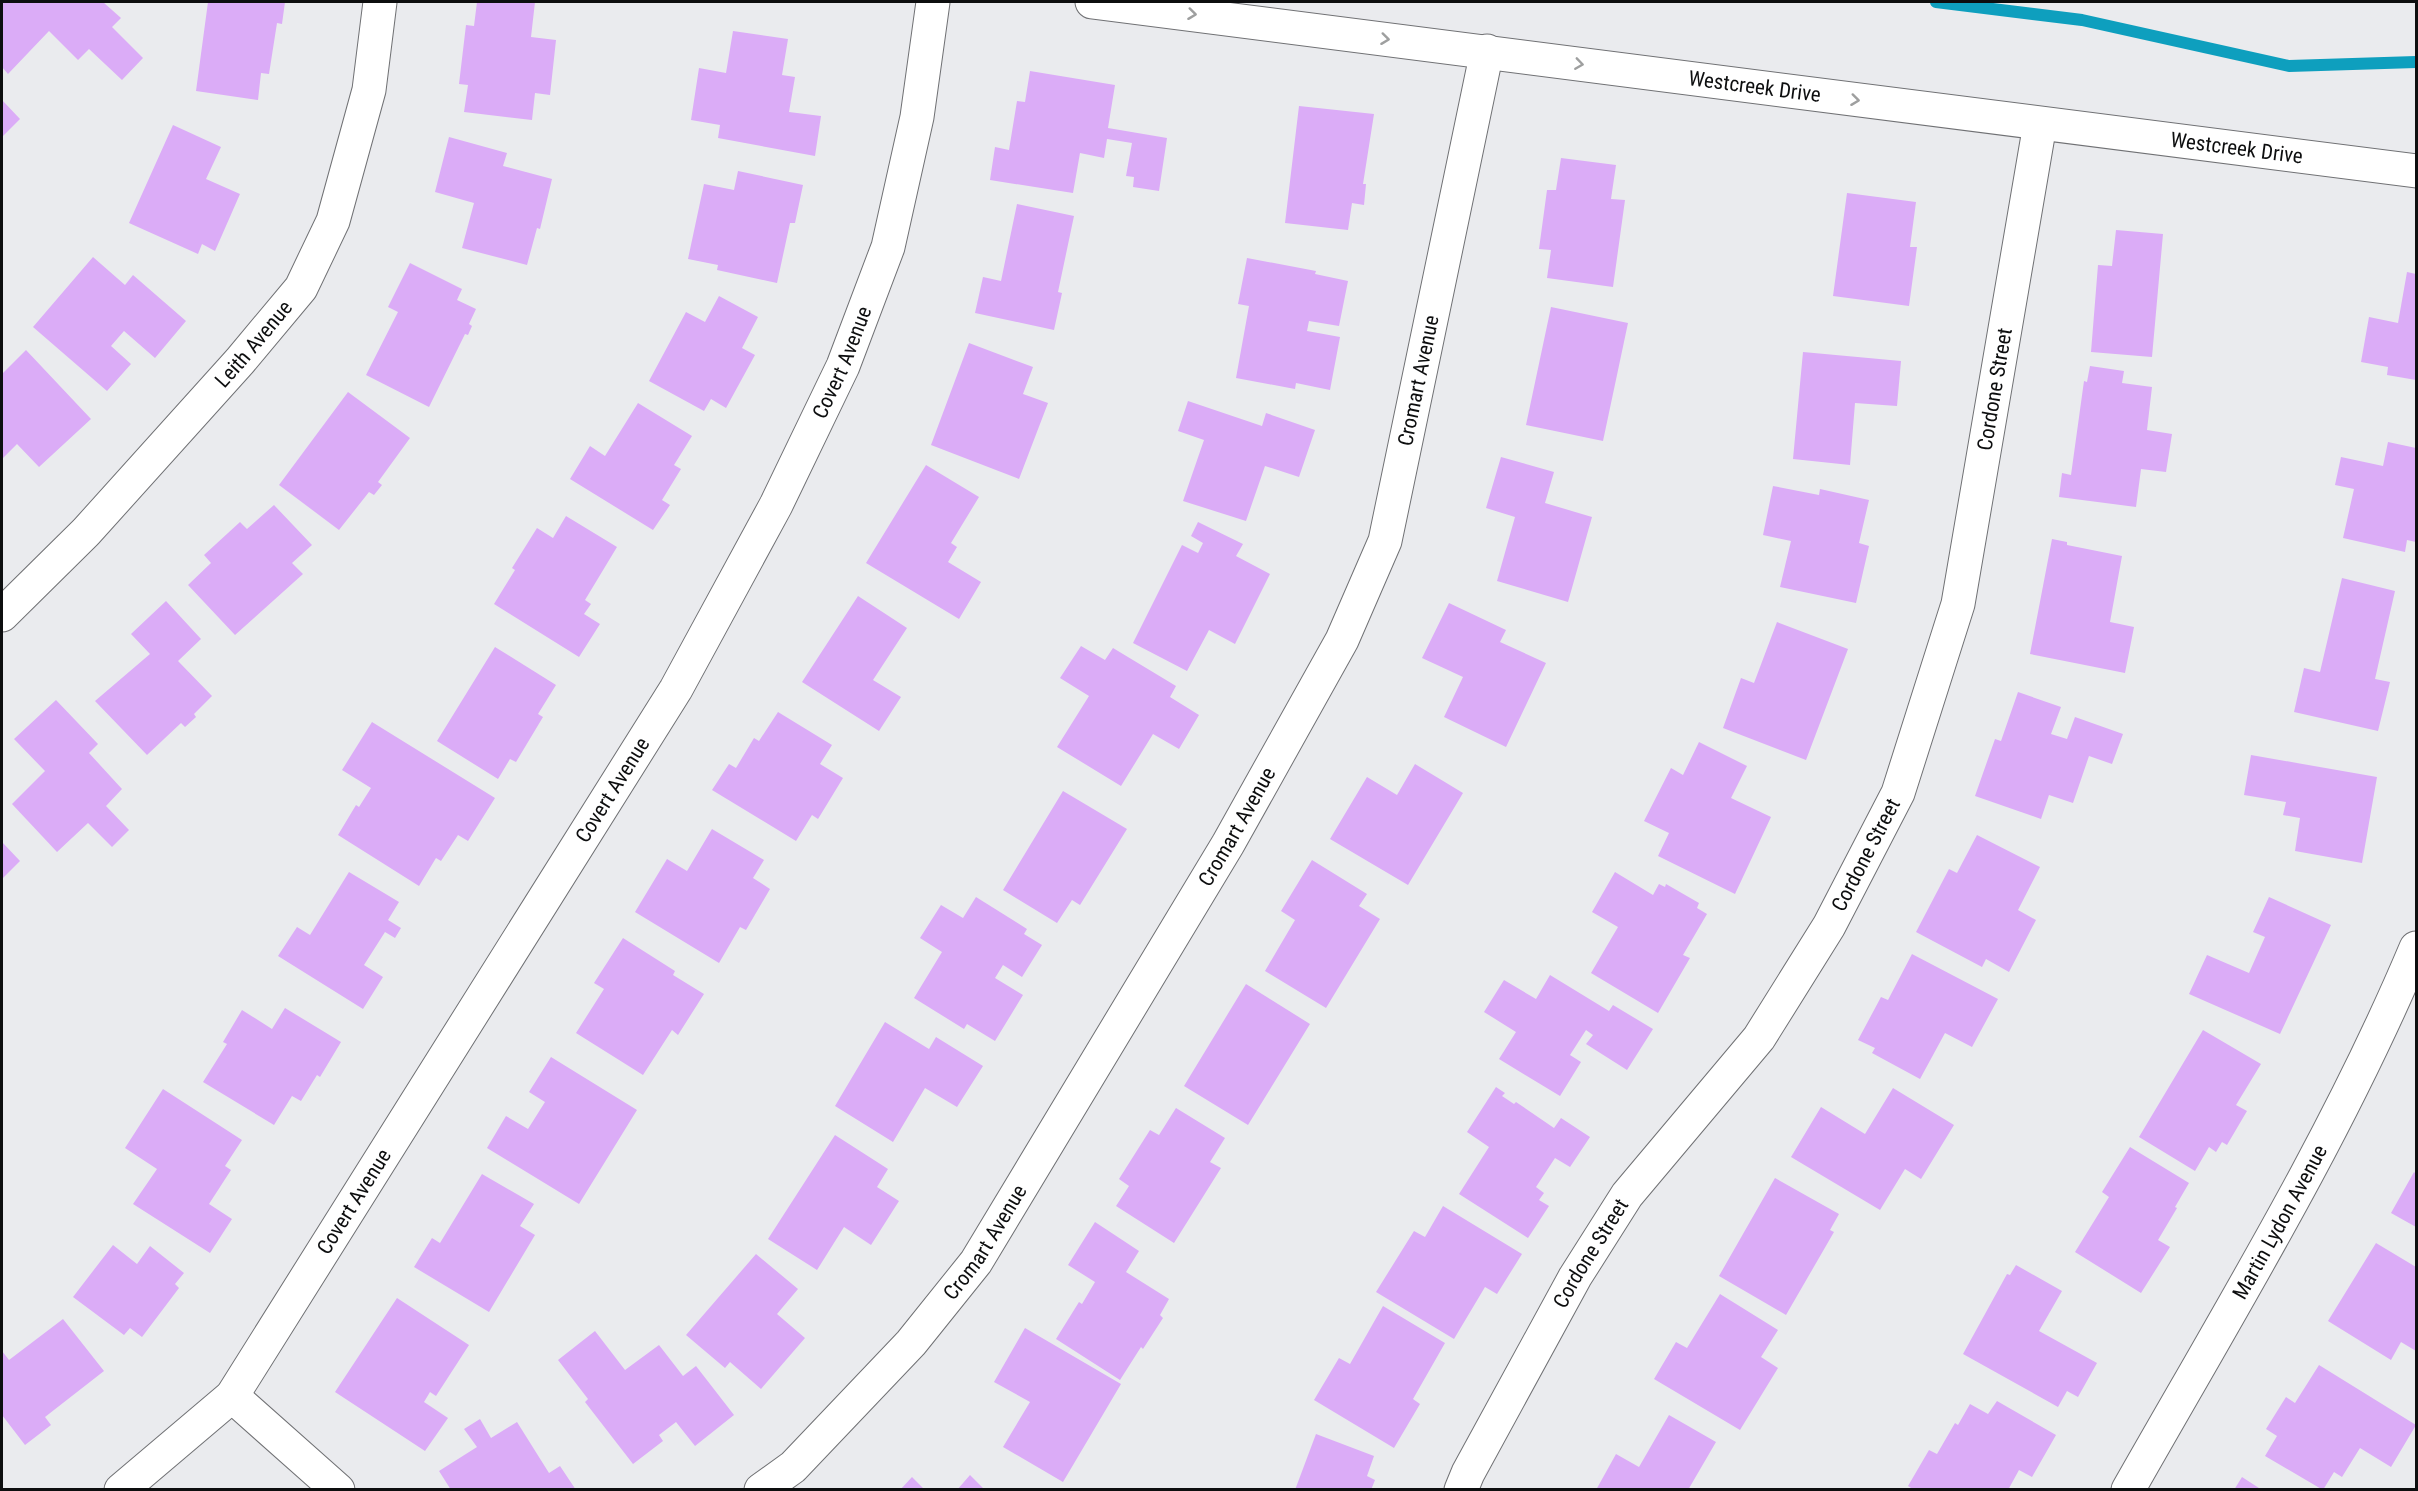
<svg xmlns="http://www.w3.org/2000/svg" width="2418" height="1491" font-family="'Roboto Condensed',sans-serif">
  <rect width="100%" height="100%" fill="#eaebee"/>
  <g fill="none" stroke-linecap="round" stroke-linejoin="round">
    <path stroke="#0e9fbe" stroke-width="12" d="M1936,2l146,18 207,46 127,-4"/>
  </g>
  <path fill="#dbacf7" d="M2,2h101l18,16 -9,9 31,31 -21,22 -33,-31 -11,11 -29,-29 -41,43 -6,-7z
    M208,2h77l-3,22 -5,-1 -8,51 -8,-1 -3,27 -62,-9z
    M477,2h58l-4,35 25,3 -6,55 -15,-2 -3,27 -68,-8 4,-27 -9,-1 7,-59 8,1z
    M733,31l55,8 -6,36 13,2 -6,35 32,4 -6,40 -97,-18 2,-13 -29,-5 8,-52 27,5z
    M1030,71l85,14 -7,43 59,10 -8,53 -26,-4 1,-10 -8,-1 6,-33 -25,-4 -3,19 -24,-5 -7,40 -83,-13 5,-33 14,3 8,-49 8,1z
    M2,100l18,19 -18,18z
    M1299,106l75,8 -11,70h3l-2,21 -12,-2 -4,27 -63,-7z
    M173,125l48,22 -15,32 34,15 -25,57 -13,-7 -4,10 -69,-31z
    M449,137l58,16 -4,13 49,13 -12,50 -3,-1 -10,37 -65,-17 12,-45 -39,-11z
    M1561,158l55,7 -5,34 14,1 -12,87 -66,-9 4,-28 -12,-1 8,-59h9z
    M738,171l65,14 -8,38h-5l-13,60 -60,-13 1,-5 -30,-6 16,-75 30,6z
    M1847,193l69,9 -6,45h7l-8,59 -76,-10z
    M1017,204l57,12 -16,76 4,1 -8,37 -79,-17 8,-36 18,4z
    M2116,230l47,4 -11,123 -61,-5 7,-87 14,1z
    M93,257l32,28 8,-10 53,46 -31,37 -31,-27 -13,15 20,18 -24,27 -74,-64z
    M1247,258l69,13 -1,3 33,7 -9,45 -30,-5 -2,10 33,6 -10,53 -34,-7 -1,6 -59,-11 13,-72 -11,-2z
    M410,263l52,26 -5,11 19,9 -7,15 3,2 -4,9 -3,-1 -36,73 -63,-32 32,-63 -10,-5z
    M2407,272l9,2v106l-29,-5 1,-8 -27,-5 8,-45 29,6z
    M719,296l39,21 -16,31 13,7 -29,53 -15,-9 -7,12 -55,-30 37,-69 19,10z
    M1551,307l77,16 -25,118 -77,-16z
    M969,343l64,24 -10,27 25,9 -29,76 -88,-34z
    M26,350l65,69 -52,48 -22,-23 -15,15v-85z
    M1803,352l98,9 -4,45 -42,-3 -5,62 -57,-6z
    M2090,366l34,5 -2,12 30,4 -5,43 25,4 -6,38 -25,-3 -5,38 -77,-10 3,-24 9,2 13,-94 3,1z
    M348,392l62,46 -32,44 4,3 -8,10 -5,-3 -30,38 -60,-45z
    M1188,401l74,25 4,-13 49,17 -16,47 -34,-11 -19,55 -63,-20 21,-61 -26,-9z
    M638,403l54,33 -18,29 7,4 -19,31 8,5 -17,25 -83,-51 20,-33 15,10z
    M2388,442l28,6v94l-9,-2 -2,12 -62,-14 11,-49 -19,-4 6,-28 42,9z
    M1501,457l53,15 -9,31 47,14 -24,85 -71,-21 18,-64 -29,-9z
    M926,465l53,32 -28,46 6,4 -9,15 33,20 -22,37 -93,-56z
    M1773,486l46,9 1,-6 49,11 -10,43 10,3 -13,57 -76,-16 11,-46 -28,-6z
    M274,505l38,40 -20,18 11,11 -68,61 -47,-50 23,-22 -7,-8 36,-33 7,7z
    M566,516l51,31 -32,53 6,4 -7,10 16,10 -21,33 -85,-53 21,-34 -3,-2 25,-40 16,10z
    M1198,522l45,22 -7,12 34,18 -35,70 -26,-14 -22,41 -54,-28 49,-98 16,8 5,-10 -12,-7z
    M2052,539l15,3v3l55,11 -12,66 24,5 -9,46 -95,-19z
    M2342,578l53,13 -20,88 15,3 -12,49 -84,-19 10,-44 16,4z
    M858,596l49,32 -34,52 28,17 -22,34 -77,-49z
    M166,601l35,38 -23,22 34,35 -18,18 2,3 -11,10 -4,-4 -34,32 -52,-54 55,-47 -19,-20z
    M1449,603l57,27 -6,12 46,21 -40,84 -62,-30 19,-40 -41,-19z
    M1777,622l71,27 -42,111 -83,-32 18,-50 13,5z
    M1081,646l24,14 8,-12 63,38 -6,11 29,18 -20,34 -26,-15 -32,52 -64,-39 32,-51 -29,-18z
    M495,647l61,38 -18,29 5,3 -27,45 -6,-3 -12,20 -61,-38z
    M2018,692l43,15 -10,27 16,5 8,-22 48,17 -11,30 -23,-8 -16,47 -24,-8 -8,24 -66,-23 20,-57 6,2z
    M56,700l42,44 -9,9 33,36 -16,17 23,24 -17,17 -24,-24 -31,29 -45,-48 33,-33 -31,-32z
    M778,712l54,33 -12,19 23,14 -25,41 -6,-4 -16,26 -84,-51 17,-26 7,4 18,-30 5,3z
    M372,722l123,76 -27,43 -10,-6 -17,26 -5,-3 -17,28 -81,-51 18,-30 3,2 12,-19 -29,-18z
    M1699,742l48,24 -16,32 40,19 -36,77 -77,-38 11,-23 -25,-12 27,-53 12,7z
    M2251,755l126,22 -15,86 -67,-12 5,-33 -17,-3 3,-13 -42,-7z
    M1415,764l48,29 -55,92 -78,-46 37,-62 30,18z
    M1063,791l64,38 -47,76 -8,-5 -15,23 -54,-33z
    M712,829l52,31 -11,18 17,11 -24,41 -6,-3 -21,36 -84,-51 32,-53 20,12z
    M1977,835l63,32 -22,43 18,10 -27,52 -23,-13 -4,8 -66,-35 33,-63 8,4z
    M2,842l18,19 -18,18z
    M1312,860l55,34 -8,12 21,13 -54,89 -61,-37 30,-51 -14,-9z
    M349,872l50,30 -11,18 13,8 -6,10 -10,-6 -21,33 19,12 -20,32 -85,-53 19,-29 13,8z
    M1615,872l38,23 6,-11 6,3 1,-3 33,19 -2,5 10,6 -24,41 7,3 -32,55 -67,-40 27,-46 -26,-15z
    M976,897l51,32 -3,5 18,11 -20,32 -19,-12 -8,13 28,17 -28,46 -28,-17 -3,5 -50,-31 28,-46 -22,-14 21,-33 22,13z
    M2269,897l62,28 -51,109 -91,-40 18,-39 42,18 16,-36 -12,-5z
    M623,938l52,33 -2,4 31,19 -26,41 -6,-5 -29,45 -67,-42 28,-44 -10,-6z
    M1912,954l86,45 -26,48 -27,-14 -25,46 -48,-26 3,-5 -17,-8 23,-43 7,3z
    M1550,975l59,36 4,-6 40,24 -26,41 -41,-26 7,-9 -7,-5 -16,25 11,7 -21,34 -61,-37 17,-27 -32,-20 20,-32 32,19z
    M1246,984l64,40 -62,101 -64,-39z
    M285,1008l56,34 -21,35 -3,-2 -16,26 -9,-5 -18,29 -71,-43 24,-38 -4,-2 19,-32 30,19z
    M885,1022l44,27 7,-12 47,29 -26,41 -32,-19 -32,54 -58,-36z
    M2203,1030l58,34 -25,41 11,6 -20,34 -5,-3 -6,10 -7,-5 -14,24 -56,-34z
    M551,1057l86,53 -58,94 -92,-56 19,-32 22,13 17,-27 -16,-10z
    M1496,1087l9,6 -3,3 12,8 2,-2 38,26 7,-10 29,19 -20,30 -15,-9 -19,29 8,6 -5,7 10,6 -21,32 -69,-44 30,-47 -22,-15z
    M1893,1088l61,37 -33,54 -16,-10 -25,41 -89,-53 30,-50 44,27z
    M163,1089l79,51 -17,26 6,4 -22,34 23,15 -22,34 -77,-49 24,-35 -32,-21z
    M1176,1108l49,30 -15,24 11,6 -47,75 -58,-37 13,-20 -10,-7 31,-49 9,5z
    M835,1135l53,34 -11,18 22,14 -28,44 -27,-18 -27,43 -49,-31z
    M2130,1147l59,36 -14,24 2,1 -19,32 12,7 -29,46 -66,-41 34,-55 -7,-5z
    M2414,1172l2,2v53l-25,-14z
    M482,1174l52,30 -14,22 15,9 -46,77 -75,-45 18,-29 8,5z
    M1775,1178l64,36 -9,16 4,2 -48,83 -67,-39z
    M1443,1206l79,48 -25,40 -12,-7 -31,52 -78,-47 38,-61 11,6z
    M1095,1222l44,29 -13,21 43,27 -9,16 3,3 -20,31 -2,-2 -21,33 -64,-41 23,-37 3,2 13,-22 -27,-17z
    M2376,1243l40,24v84l-15,-9 -10,18 -63,-39z
    M113,1245l24,19 13,-18 34,27 -9,11 4,4 -37,49 -12,-9 -6,7 -51,-38z
    M756,1254l42,35 -21,25 28,24 -44,51 -31,-27 -5,6 -39,-33z
    M2016,1265l46,26 -23,40 58,32 -19,34 -11,-6 -9,16 -95,-53 44,-80 3,1z
    M1720,1294l58,36 -17,27 17,11 -38,62 -86,-51 22,-37 11,6z
    M397,1298l72,47 -33,51 -6,-4 -6,10 24,16 -23,33 -90,-59z
    M1383,1306l62,37 -32,56 7,5 -26,44 -80,-48 25,-42 11,6z
    M63,1319l41,52 -59,46 6,8 -26,20 -23,-30v-64l7,9z
    M1025,1328l96,56 -58,98 -60,-35 27,-45 -36,-20z
    M595,1331l30,39 34,-25 24,31 13,-10 38,49 -39,31 -19,-24 -17,13 4,6 -30,23 -48,-62 3,-3 -30,-39z
    M2319,1365l97,60 -25,42 -31,-19 -18,29 -8,-5 -11,18 -58,-34 12,-20 -11,-7 20,-32 9,6z
    M1997,1401l59,34 -24,42 -13,-7 -11,20h-94l-6,-4 21,-36 8,4 18,-31 3,2 12,-21 18,10z
    M1669,1415l47,27 -28,48h-92l20,-36 23,13z
    M480,1419l11,19 26,-16 32,51 11,-7 16,24h-125l-12,-19 38,-24 -13,-18z
    M1316,1434l58,22 -7,20 8,4 -4,10h-76z
    M970,1475l15,15h-28z
    M912,1477l13,13h-25z
    M2242,1477l20,13h-28z"/>
  <g fill="none" stroke-linecap="round" stroke-linejoin="round">
    <g stroke="#707174" stroke-width="35">
      <g id="minor">
        <path id="s1" d="M2,615l84,-83 154,-171 61,-73 32,-67 36,-131 11,-88"/>
        <path d="M232,1396l106,94"/>
        <path id="s2" d="M121,1490l111,-94 444,-707 100,-184 67,-139 45,-119 29,-130 16,-115"/>
        <path id="s3" d="M761,1490l32,-23 118,-124 65,-81 252,-418 114,-204 43,-99 102,-490"/>
        <path id="s4" d="M1461,1490l7,-17 107,-196 52,-82 132,-157 70,-112 69,-133 60,-189 82,-480"/>
        <path id="s5" d="M2128,1490c101,-178 209,-354 288,-542"/>
      </g>
    </g>
    <g stroke="#707174" stroke-width="35">
      <g id="tertiary">
        <path id="s6" d="M1092,2l1324,169"/>
      </g>
    </g>
    <use href="#minor" stroke="#fff" stroke-width="33"/>
    <use href="#tertiary" stroke="#fff" stroke-width="33"/>
  </g>
  <defs><path id="oneway-chevron" d="M-2-3.5L2.5 0L-2 3.5" fill="none" stroke-width="1.6" stroke-linecap="round" stroke-linejoin="round" transform="scale(1.5)"/></defs>
  <g stroke="#9e9f9f">
    <use href="#oneway-chevron" transform="translate(1192 14) rotate(7)"/>
    <use href="#oneway-chevron" transform="translate(1385 39) rotate(7)"/>
    <use href="#oneway-chevron" transform="translate(1579 64) rotate(8)"/>
    <use href="#oneway-chevron" transform="translate(1855 100) rotate(7)"/>
  </g>
  <g text-anchor="middle" dominant-baseline="central" stroke-width="4.5" stroke-linejoin="round" paint-order="stroke">
    <g font-size="21" fill="#0d0e0f" stroke="#eaebee">
      <text stroke="none"><textPath href="#s6" startOffset="668">Westcreek Drive</textPath></text>
      <text stroke="none"><textPath href="#s6" startOffset="1154">Westcreek Drive</textPath></text>
      <text stroke="none"><textPath href="#s1" startOffset="370">Leith Avenue</textPath></text>
      <text stroke="none"><textPath href="#s2" startOffset="1347">Covert Avenue</textPath></text>
      <text stroke="none"><textPath href="#s3" startOffset="1308">Cromart Avenue</textPath></text>
      <text stroke="none"><textPath href="#s4" startOffset="1242">Cordone Street</textPath></text>
      <text stroke="none"><textPath href="#s2" startOffset="861">Covert Avenue</textPath></text>
      <text stroke="none"><textPath href="#s3" startOffset="822">Cromart Avenue</textPath></text>
      <text stroke="none"><textPath href="#s4" startOffset="756">Cordone Street</textPath></text>
      <text stroke="none"><textPath href="#s2" startOffset="375">Covert Avenue</textPath></text>
      <text stroke="none"><textPath href="#s5" startOffset="308">Martin Lydon Avenue</textPath></text>
      <text stroke="none"><textPath href="#s3" startOffset="336">Cromart Avenue</textPath></text>
      <text stroke="none"><textPath href="#s4" startOffset="270">Cordone Street</textPath></text>
    </g>
  </g>
  <rect width="2418" height="1491" fill="none" stroke="#0d0e0f" stroke-width="6"/>
</svg>
